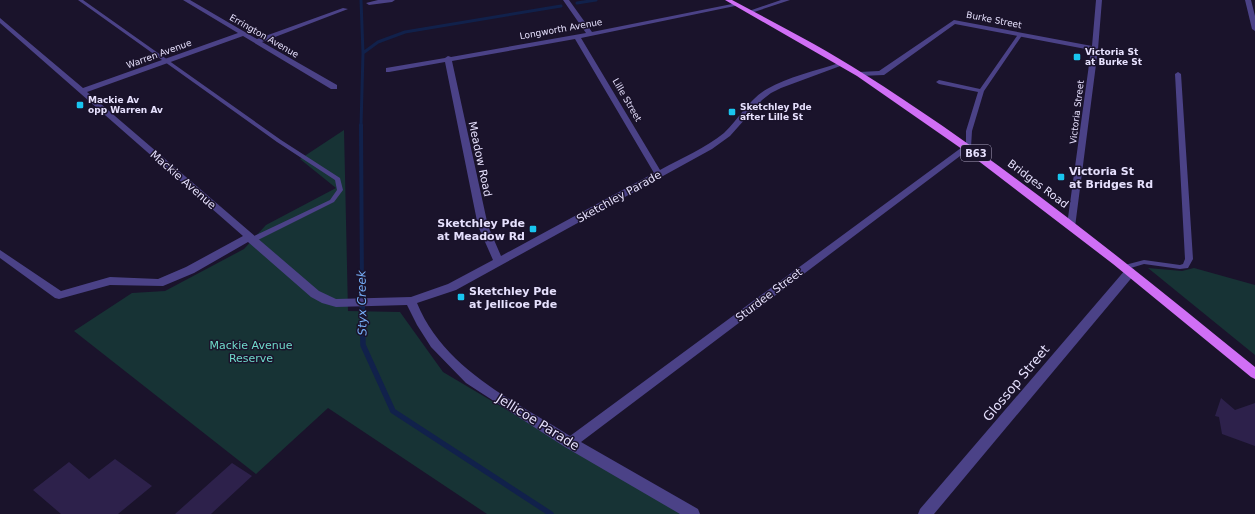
<svg xmlns="http://www.w3.org/2000/svg" width="1255" height="514" font-family="'DejaVu Sans',sans-serif">
  <rect width="100%" height="100%" fill="#1a132b"/>
  <path fill="#173335" d="M344,130l4,181 52,1 43,60 240,142h-196l-159,-106 -72,66 -182,-143 58,-38 33,-2 79,-42 22,-24 70,-37 -36,-29z
    M1148,268l34,3 12,-3 61,17v70z"/>
  <g fill="none" stroke-linecap="round" stroke-linejoin="round">
    <path stroke="#11214b" stroke-width="3" d="M577,3l19,-3
      M363,53l15,-11 27,-10 156,-26
      M361,126l2,-73 -2,-53"/>
    <path stroke="#11214b" stroke-width="4" d="M361,125l1,168"/>
    <path stroke="#11214b" stroke-width="5.5" d="M362,292l1,53 30,66 158,103"/>
  </g>
  <path fill="#2d214b" d="M1221,398l14,12 20,-7v43l-33,-12 -3,-17 -4,-1z
    M115,459l37,27 -34,28h-57l-28,-24 36,-28 20,17z
    M232,463l20,13 -41,38h-36z"/>
  <g fill="none" stroke-linecap="round" stroke-linejoin="round">
    <path fill="#4b4287" fill-rule="evenodd" d="M78,0h5l198,140 59,38 3,12 -9,12 -80,40h-4l-1,-2 1,-2 80,-38 7,-10 -2,-10 -58,-38z
      M1019,33l4,1 -39,57 -12,40 -1,16 -3,2 -2,-1v-17l12,-39 -39,-8 -3,-2 3,-2 41,9z
      M1178,72l3,2 12,185 -5,9 -8,1 -36,-5 -20,6h-3l-1,-2 1,-2 23,-6 36,5 3,-1 2,-5 -10,-185z"/>
    <path fill="#4b4287" fill-rule="evenodd" d="M183,0h7l67,39 86,-31 5,1 -86,33 75,43v4h-6l-88,-53 -156,56 232,199 17,8 75,-2 37,-13 45,-24 -15,-34 -33,-164 -56,10h-3v-4l59,-10 3,-2 3,1 135,-24 -23,-33h6l23,32 145,-29 1,1 -3,2 -154,32 79,132c22,-12 45,-22 64,-37 15,-14 25,-34 43,-44 21,-12 48,-18 72,-26h4v2l-62,23 -10,5 -9,7 -32,36 -18,13 -256,141 -39,13c27,66 96,97 153,133l395,-291h3l4,2 -391,295 117,67 2,5h-20l-115,-67 -99,-64 -35,-36 -14,-22 -10,-20 -71,2 -14,-4 -11,-6 -63,-55 -54,31 -31,13 -53,-1 -51,14 -4,-1 -55,-40v-8l61,41 49,-14 48,2 28,-12 57,-31 -243,-213v-5l83,70 155,-55zM575,39l79,134 -153,83 -13,-30 -36,-165z
      M378,0h17l-3,2 -23,3 -3,-2z
      M781,0h9l-39,13 -5,-1z
      M1096,0h6l-4,49 -23,178h-6l-2,-2 24,-175 -136,-26 -71,51 -25,1 -4,-2 4,-2 20,-1 75,-51 138,26z
      M1245,0h6l4,16v15l-3,-2z
      M1130,268l4,1 1,3 -1,3 -200,239h-16l2,-5 206,-240z"/>
    <path fill="#d06ff5" fill-rule="evenodd" d="M725,0h7c45,24 90,47 132,74 138,87 265,191 391,293v12l-4,-2 -138,-113 -141,-108 -115,-80z"/>
  </g>
  <g fill="#19c5ef" stroke="#1a132b" stroke-width="1.5">
    <rect x="1073" y="53" width="8" height="8" rx="2"/>
    <rect x="76" y="101" width="8" height="8" rx="2"/>
    <rect x="728" y="108" width="8" height="8" rx="2"/>
    <rect x="1057" y="173" width="8" height="8" rx="2"/>
    <rect x="529" y="225" width="8" height="8" rx="2"/>
    <rect x="457" y="293" width="8" height="8" rx="2"/>
  </g>
  <g text-anchor="middle" dominant-baseline="central" stroke-width="3" stroke-linejoin="round" paint-order="stroke">
    <g font-size="9" fill="#e6e0fd" stroke="#1a132b">
      <text transform="translate(994 20) rotate(11)">Burke Street</text>
      <text transform="translate(561 29) rotate(-10)">Longworth Avenue</text>
      <text transform="translate(264 36) rotate(30)">Errington Avenue</text>
      <text transform="translate(159 54) rotate(-20)">Warren Avenue</text>
      <text transform="translate(627 100) rotate(60)">Lille Street</text>
      <text transform="translate(1077 112) rotate(-83)">Victoria Street</text>
    </g>
    <g font-size="9" font-weight="bold" fill="#e6e0fd" stroke="#1a132b" text-anchor="start">
      <text x="1085" y="52">Victoria St<tspan x="1085" dy="10">at Burke St</tspan></text>
      <text x="88" y="100">Mackie Av<tspan x="88" dy="10">opp Warren Av</tspan></text>
      <text x="740" y="107">Sketchley Pde<tspan x="740" dy="10">after Lille St</tspan></text>
    </g>
    <rect fill="#1a132b" stroke="#a9a2be" stroke-width="1" x="961" y="145" width="30" height="16" rx="3"/>
    <g font-size="10" font-weight="bold" fill="#e6e0fd">
      <text x="976" y="153">B63</text>
    </g>
    <g font-size="11" fill="#e6e0fd" stroke="#1a132b">
      <text transform="translate(480 159) rotate(78)">Meadow Road</text>
      <text transform="translate(183 180) rotate(41)">Mackie Avenue</text>
      <text transform="translate(1038 184) rotate(37)">Bridges Road</text>
      <text transform="translate(619 197) rotate(-29)">Sketchley Parade</text>
      <text transform="translate(769 295) rotate(-37)">Sturdee Street</text>
    </g>
    <g font-size="11" font-weight="bold" fill="#e6e0fd" stroke="#1a132b" text-anchor="start">
      <text x="1069" y="171">Victoria St<tspan x="1069" dy="13">at Bridges Rd</tspan></text>
      <text x="525" y="223" text-anchor="end">Sketchley Pde<tspan x="525" dy="13">at Meadow Rd</tspan></text>
      <text x="469" y="291">Sketchley Pde<tspan x="469" dy="13">at Jellicoe Pde</tspan></text>
    </g>
    <g font-size="11" fill="#6fdaca" stroke="#1a132b">
      <text x="251" y="345">Mackie Avenue<tspan x="251" dy="13">Reserve</tspan></text>
    </g>
    <g font-size="12" font-style="italic" fill="#75adf6" stroke="#1a132b">
      <text transform="translate(362 303) rotate(-91)">Styx Creek</text>
    </g>
    <g font-size="13" fill="#e6e0fd" stroke="#1a132b">
      <text transform="translate(1016 383) rotate(-50)">Glossop Street</text>
      <text transform="translate(538 422) rotate(32)">Jellicoe Parade</text>
    </g>
  </g>
</svg>
